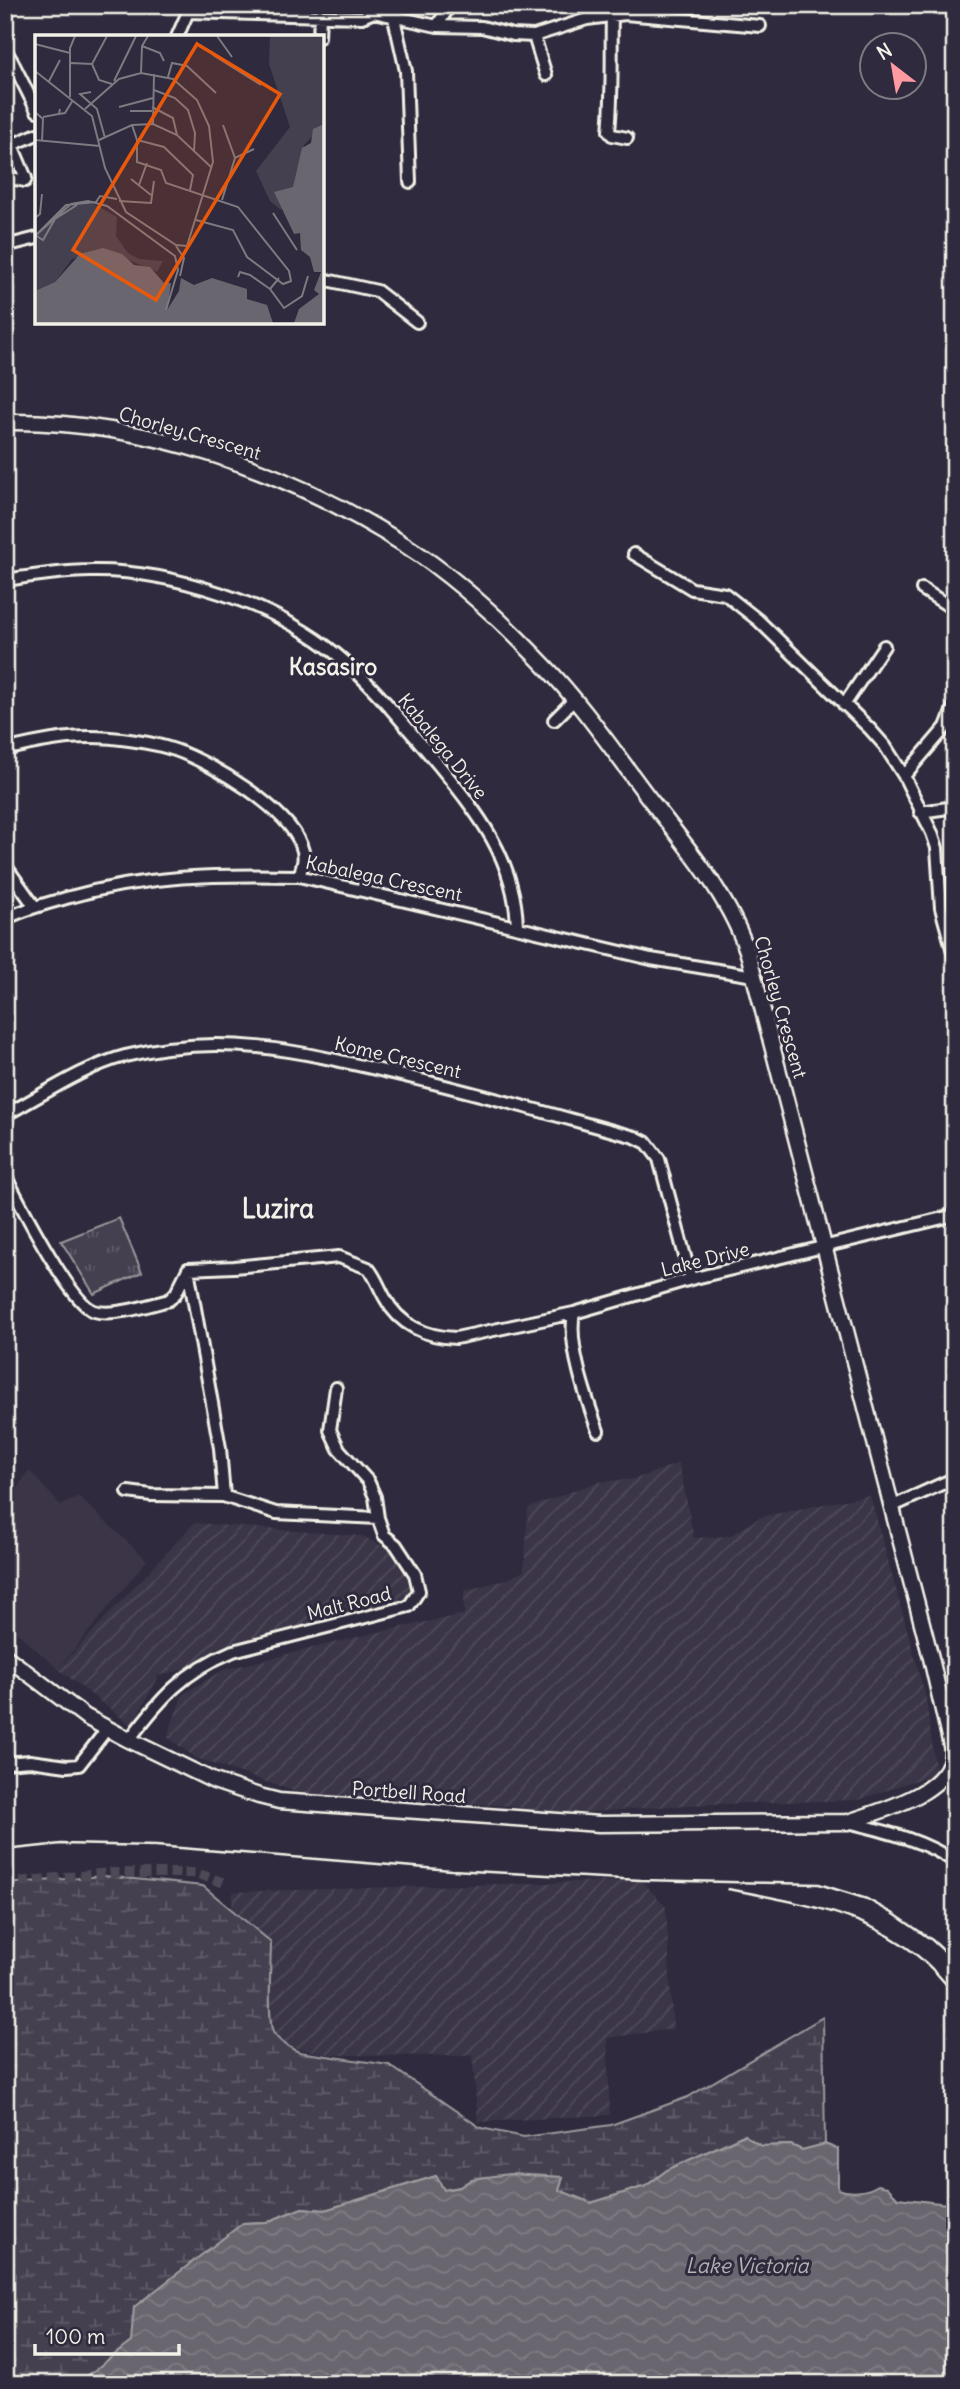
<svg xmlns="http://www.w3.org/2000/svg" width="960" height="2389" font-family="Delius,sans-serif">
  <defs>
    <pattern id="industrial-furrows" width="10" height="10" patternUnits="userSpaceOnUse" patternTransform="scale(1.75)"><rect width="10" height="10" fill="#3b3647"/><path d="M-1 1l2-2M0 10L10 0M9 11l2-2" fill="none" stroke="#4e4a59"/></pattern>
    <pattern id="wetland-marsh" width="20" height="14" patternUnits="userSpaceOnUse" patternTransform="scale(1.75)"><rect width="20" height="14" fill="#454050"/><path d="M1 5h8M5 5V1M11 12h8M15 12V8" fill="none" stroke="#605c69"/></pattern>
    <pattern id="park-tufts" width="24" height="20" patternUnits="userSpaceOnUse" patternTransform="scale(1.75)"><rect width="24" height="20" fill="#454050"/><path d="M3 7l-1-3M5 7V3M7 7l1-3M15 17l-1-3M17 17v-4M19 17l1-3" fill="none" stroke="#605c69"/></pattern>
    <pattern id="water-waves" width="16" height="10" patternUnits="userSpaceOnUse" patternTransform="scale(1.75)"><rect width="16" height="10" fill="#6a6670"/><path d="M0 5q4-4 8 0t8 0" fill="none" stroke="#807c84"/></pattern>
  </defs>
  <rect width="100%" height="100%" fill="#2f2a3d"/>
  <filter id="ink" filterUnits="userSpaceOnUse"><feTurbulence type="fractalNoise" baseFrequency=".0143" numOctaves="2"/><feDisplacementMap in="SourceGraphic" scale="14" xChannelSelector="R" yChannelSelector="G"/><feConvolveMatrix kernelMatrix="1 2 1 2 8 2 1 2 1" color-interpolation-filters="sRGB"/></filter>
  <g filter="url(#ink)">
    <path fill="#3b3647" d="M29,1470l32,36 17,-10 69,64 -89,109 -53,-47v-115z"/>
    <path fill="url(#industrial-furrows)" d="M679,1463l15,75 36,-2 30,-19 110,-22 56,203 10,75 -77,27 -173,5 -123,9 -51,-8 -210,-12 -106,-36 -29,-21 16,-43 40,-24 151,-37 90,-19v-23l43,-12 17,-8 4,-63 69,-26 38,-3z
      M194,1523l168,13 39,19 15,54 -257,67 -27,50 -74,-57z
      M641,1880l25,27 7,122 -66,9 3,77 -132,7 -6,-66 -138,-1 -111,-19 10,-144z
      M955,2015v29l-13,-22z"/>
    <path fill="url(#wetland-marsh)" stroke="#9c989c" stroke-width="2" d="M104,1876l99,10 68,56c0,19 -4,76 2,90 4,8 18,17 26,20l90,13 92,63 43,9 87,-12 77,-28 135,-80 2,127 -23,6 -12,-5 -29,1 -17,-11 -77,35 -21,16 -55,17 -33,-13 4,-13 -90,2 -12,8 -16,3 -8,-14 -111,34 -23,-2 -35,14 -24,1 -112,119 -54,42h-72v-500z"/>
    <path fill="url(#park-tufts)" stroke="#9c989c" stroke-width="2" d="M119,1218l23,54 -48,22 -33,-53z"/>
    <path fill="url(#water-waves)" stroke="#a19ea0" stroke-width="2" d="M744,2135l17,11 30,-1 11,5 23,-6 13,5v40c12,5 29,3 40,-4l9,2 11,11 57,7v179h-878l54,-42 3,-35 109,-84 24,-1 35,-14 23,2 111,-34 8,14 16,-3 12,-8 37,-5 54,3 -4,13 32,13 55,-17 21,-16z"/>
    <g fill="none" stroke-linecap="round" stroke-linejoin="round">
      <path stroke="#4d4857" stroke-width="10" stroke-dasharray="10 5" stroke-linecap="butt" d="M5,1883l105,-10h86l31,11"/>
      <g stroke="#f4f1e8" stroke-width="16">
        <path id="minor" d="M188,12l174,5 12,-5 63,14 45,1 31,8 21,1 53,-17 38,-5 135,12
          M612,15c-1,39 1,78 -3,116l3,4 15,3
          M394,18l12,53 4,111
          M437,26l13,-21
          M534,36l12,39
          M177,37l11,-25
          M319,37l1,-22
          M5,49l7,12 -7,4
          M12,61l25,50
          M5,177l20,4 1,-3 -14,-33 25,-11
          M5,246l32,-8
          M322,279l55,12 40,31
          M634,554l58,35 33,5 33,26 112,109 15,17 19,30 42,-49 9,-23
          M5,580c28,-4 56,-9 85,-9 79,-2 185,33 246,83 39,32 69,72 101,109 41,50 78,96 80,163
          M922,589l33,21
          M844,705l40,-59
          M554,720l20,-20
          M5,750c27,-7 57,-13 85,-13 24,0 62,5 85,13 37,13 112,58 126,95 5,11 2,21 -2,31
          M904,776l28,57 5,15 4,60 14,51
          M920,812l28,-4 7,-4
          M5,865l30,42
          M5,919c19,-10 40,-15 61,-21 81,-23 150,-24 233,-22l352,83 103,17
          M5,1115c38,-20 78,-48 120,-59 96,-24 174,-5 267,17 82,19 162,42 243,64l12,6 12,16 32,120
          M5,1175c14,26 65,128 89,136 19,6 56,-6 75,-11l7,-7 12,-24 46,-2 105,-10 29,11c8,9 11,20 17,30 14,27 41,39 71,40l118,-25 117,-34 264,-64
          M188,1269l32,179 4,48
          M574,1313c-7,31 13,87 24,118
          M128,1492l23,3 72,1 53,17 102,5
          M891,1507l64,-29
          M129,1740c31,-41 55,-69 104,-89l176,-45 10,-15 -4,-17 -19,-29 -12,-10 -6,-17 -3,-21 -7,-16 -29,-32 -9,-19 6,-42
          M5,1763l25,-2 37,5 12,-1 28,-36
          M848,1822c36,9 76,18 107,40"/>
      </g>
      <g stroke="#f4f1e8" stroke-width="19">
        <path id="secondary" d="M5,422c142,-2 285,49 403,125 50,32 95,75 135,117 38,39 69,85 102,129 38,50 85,102 104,164l182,701 21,92c2,42 -72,61 -104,72l-249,2 -320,-23 -20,-5 -45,-15 -85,-41 -43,-23 -81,-61"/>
      </g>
      <use href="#minor" stroke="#2f2a3d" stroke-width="10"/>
      <use href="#secondary" stroke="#2f2a3d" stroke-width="14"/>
      <path stroke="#f4f1e8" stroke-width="2.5" d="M5,1850l56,-6 95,2 295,24 190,10 178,4 48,15 27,15 38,26 23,21
        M728,1889c88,17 172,29 227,107"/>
    </g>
  </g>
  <g text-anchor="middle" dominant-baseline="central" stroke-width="6" stroke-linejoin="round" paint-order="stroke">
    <g font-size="19" fill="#f4f1e8" stroke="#2f2a3d">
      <text transform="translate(190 433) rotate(16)">Chorley Crescent</text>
      <text transform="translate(443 746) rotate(51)">Kabalega Drive</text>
      <text transform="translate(384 878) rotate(12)">Kabalega Crescent</text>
      <text transform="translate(781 1007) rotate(74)">Chorley Crescent</text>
      <text transform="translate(398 1057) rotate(13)">Kome Crescent</text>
      <text transform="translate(705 1259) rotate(-14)">Lake Drive</text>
      <text transform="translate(349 1603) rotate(-14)">Malt Road</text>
      <text transform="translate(409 1792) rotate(4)">Portbell Road</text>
    </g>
    <g font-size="21" font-style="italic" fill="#b6b2b2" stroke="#2f2a3d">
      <text x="747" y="2265">Lake Victoria</text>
    </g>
    <g font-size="23" font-weight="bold" fill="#f4f1e8" stroke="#2f2a3d">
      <text x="333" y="666">Kasasiro</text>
    </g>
    <g font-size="26" font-weight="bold" fill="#f4f1e8" stroke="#2f2a3d">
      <text x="278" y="1208">Luzira</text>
    </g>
  </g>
  <g transform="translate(35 35)">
    <rect width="289" height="289" fill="#2f2a3d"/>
    <path d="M235,1h54v88l-20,21 -11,42 -12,23 -11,-9 -14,-30 34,-44 -21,-63zM42,167l17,2 23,13 -1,19 12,17 11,6 24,2 -6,11 -52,-22 -33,9 -17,23 -20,9v-55l31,-30z" fill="#454050"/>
    <path d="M289,89v199h-30l5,-14 20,-15 -5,-4 7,-18h-7l-4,-15 -9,-7 -1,-17 -6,1 -20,-42 19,-5 9,-39 9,-5 2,-14zM68,213l19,6 12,11 16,2 14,16h7l-4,27 12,-19 2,-13 13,7 18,-7 35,11v10l20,6 6,18h-238v-32l20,-9 25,-28z" fill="#6a6670"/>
    <path fill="none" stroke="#7e7a81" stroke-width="2" d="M182,1l15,21M0,9l35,9M107,11l18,7 4,8M178,20l48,30M36,28l21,1 15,-28M57,29l7,16 13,4M0,36l57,45 13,52 21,44 50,33 11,1 26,-84 -4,-36 -12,-26 -24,-21 -32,-6 -22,6 -34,30M106,38l1,-27 6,-10M133,42l4,-14 15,3 29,27M14,46l11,-21M79,46l22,-45M119,55l21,8 13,12 7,23 -1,18M56,57l-11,2 17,15 8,29M35,62v-49l5,-12M84,72l34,-9M117,72l21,11 4,17M95,76h22M0,77l8,7 -1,22M24,79l6,-1 8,-13M8,82l16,-3 1,-5M118,89l1,-50M97,90l5,15 27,7 29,28 -3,15M188,90l12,33 19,-9M0,105l65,6M64,105l33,-15 21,-1 24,11 34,32M102,105v22l24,8 5,13 72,24 51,64 2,10 -8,3 -36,-27 -14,-27 -37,-10M96,144l20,16M104,150l8,-22M187,165l13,-42M84,166l32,2 3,-22M238,178l24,37M0,183l5,-4 2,-20M0,200l8,5 12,-21 22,-14M0,201l31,-31 30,-3 4,-6 17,3M0,201l36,-32 17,-3 19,5 68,50 3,14 -12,40M141,211l8,12 -4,18M203,242l2,-5 10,3 20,14M244,243l-9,11 14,19 18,-12 6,-20"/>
    <path fill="#e8590c" fill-opacity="0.15" stroke="#e8590c" stroke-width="3.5" d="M162,9l83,50 -124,206 -83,-50z"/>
    <rect width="289" height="289" fill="none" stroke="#f4f1e8" stroke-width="3.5"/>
  </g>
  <rect width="960" height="2389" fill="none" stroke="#2f2a3d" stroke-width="28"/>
  <rect x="14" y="14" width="932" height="2361" fill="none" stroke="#f4f1e8" stroke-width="2.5" filter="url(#ink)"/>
  <g transform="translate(893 66) rotate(329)"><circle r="33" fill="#2f2a3d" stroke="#7e7a81" stroke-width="2"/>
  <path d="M0-5L12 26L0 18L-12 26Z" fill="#ff9aa2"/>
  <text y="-10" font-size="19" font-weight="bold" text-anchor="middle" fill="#f4f1e8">N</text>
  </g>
  <path d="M35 2344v10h144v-10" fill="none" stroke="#f4f1e8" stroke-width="3.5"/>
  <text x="46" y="2344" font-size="21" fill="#f4f1e8" stroke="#2f2a3d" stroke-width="5" paint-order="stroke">100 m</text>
</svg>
